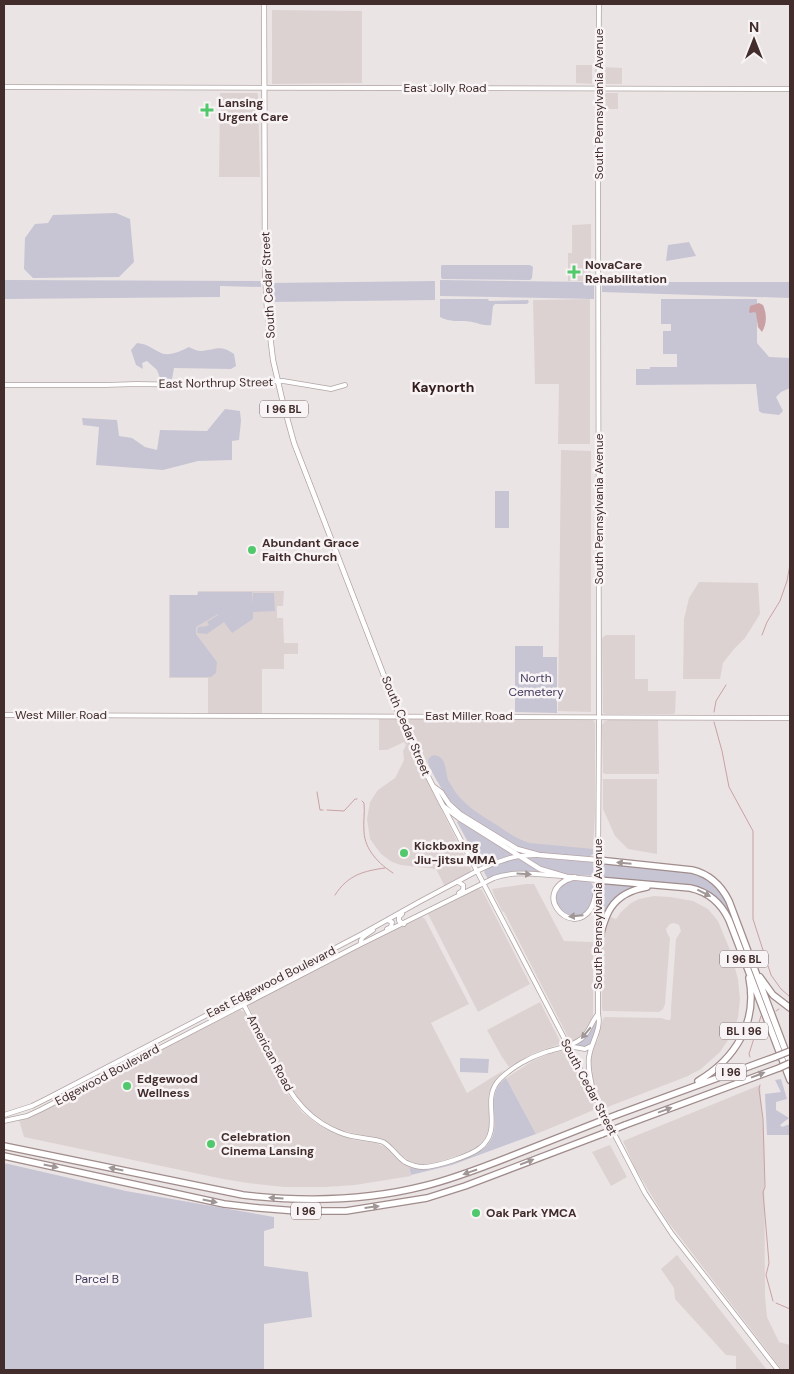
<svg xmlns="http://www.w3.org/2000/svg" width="794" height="1374" font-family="'DM Sans',sans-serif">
  <rect width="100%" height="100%" fill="#ebe4e4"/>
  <path fill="#ddd2d2" d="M272,10l90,1v72l-90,1z
    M576,65h16v19l-16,-1z
    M603,67l19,1v16h-19z
    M220,93h37l1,2 2,82h-41z
    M605,93h13v16h-13z
    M591,224v57h-23v-28h4v-28z
    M590,299v145h-32l1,-60h-24l-2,-84z
    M561,450l30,1v261l-33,-1z
    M699,582l59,1 2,31 -15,24 -11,11 -11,14 -3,16h-37l1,-60 5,-21z
    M198,591h86l-1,15h-6v12h6l1,25h14v11h-14v15h-22v44h-54v-35h-39v-83h28z
    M606,635h29v44h13v12h28l-1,22 -2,1h-67l-3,-1 -1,-74 1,-2z
    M379,718h16l2,2 74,149 -1,5 -25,13 -9,-18 -35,-4 -9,-3 -11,-8 -11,-15 -3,-20 3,-17 8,-12 17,-12 9,-18 -1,-9 3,-6 -2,-3 -17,8h-8z
    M411,719l182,1 2,3v89l-2,37 -1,6 -76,-8 -79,-66 -17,-31 -12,-27v-3z
    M609,720h49l1,54h-53l-3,-1 -1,-48 3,-4z
    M603,779h54v75l-29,-5 -13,-13 -12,-27z
    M526,884h8l30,57 29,1v73l-2,8 -7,10 -10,8 -5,-2 -65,-127 -2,-1 -8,-16 -2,-6z
    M477,888l5,2 48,94 -52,28 -50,-98z
    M654,896l16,1 23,4 15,8 10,12 12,29 8,29 2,20 -2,19 -8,19 -10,15 -19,17 -13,7 -83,32 -10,-20 -3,-12 -2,-11 2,-15 6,-11 5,-20 2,-2 56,1 6,2h3l1,-3v-9l5,-69 5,-8 -2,-6 -5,-2 -4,1 -4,5 1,4 3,5 -5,66 -2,5 -4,3 -53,-1h-3l-1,-2v-69l1,-8 5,-16 8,3 5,-7 10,-9 8,-4z
    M422,917l3,2 44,85 -38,19 36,70 37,-23 -10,13 -5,10 -1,10 2,23 -3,9 -4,6 -6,6 -9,5 -33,11 -10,2 -8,-1 -9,-4 -7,-5 -8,-9 -10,-6 -43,-10 -16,-9 -14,-10 -11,-12 -10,-13 -41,-80 2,-2 117,-61z
    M540,1002l20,39v3l-26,9 -25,14 -7,-10 -15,-27z
    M240,1010l4,2 41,79 17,21 14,11 20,11 18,6 22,3 9,4 14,13 10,7 2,9 -56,9 -29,2h-42l-36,-4 -25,-4 -199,-42 -5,-17 10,-3 138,-71z
    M562,1051l5,3 29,55 -33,14 -27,11 -30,-56 28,-18 15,-6z
    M760,1085l4,51 1,160 2,21 12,25 11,3v25h-8l-116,-151 -31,-51 -12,-27z
    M610,1145l17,32 -16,9 -19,-34z
    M677,1255l90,115h-31v-14l-10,-1 -51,-56 -1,-11 -13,-19z"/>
  <path fill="#c7c5d4" d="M116,213l14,6 4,43 -15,15 -86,1 -9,-9 1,-31 10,-14 13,-1 5,-8z
    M689,242l7,14 -30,5 2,-16z
    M442,265h88l3,2 -1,11 -2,2 -88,-1 -1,-2v-11z
    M4,280l257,1v6l-41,-1v11l-216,2z
    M440,280l154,2v17l-154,-3z
    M435,281v19l-164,2 -1,-19z
    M602,282h188v16l-188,-6z
    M440,299h48l1,2 39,-1 1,2 -2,2h-32l-2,2 -2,19c-9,1 -12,-2 -19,-3 -12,-3 -19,2 -32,-5z
    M661,299h96v44l12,14 21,1v30l-9,4 -5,5 7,14 -4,4 -17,-2 -3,-2 -3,-27 -120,1v-16h14v-2h27v-13h-14v-23h8v-7h-10z
    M137,343c13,1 19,9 27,11 9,1 17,-3 25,-7 4,2 8,4 12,4 15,-1 19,-7 33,3l2,12 -5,3 -57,-1 -2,11 -12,-1 -3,-8 -10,-9 -5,2 1,6 -7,-4 -5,-15z
    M225,409l15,2 1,10 -2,19 -7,1v19l-34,1 -35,9 -67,-5 3,-38 -16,-2 -1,-7 35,2 2,16 13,2 13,9 12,3 3,-20 47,1z
    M495,491h14v37h-14z
    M198,592h54l1,13v-12h21l1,18 -22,1v7l-21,14 -8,-11 -17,12 -10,-1 1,-6 9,-1 2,-1 -2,-3 11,-7v-1l-22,13v7l21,28 -1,11 -5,4h-41v-82h28z
    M515,646h28v11h14v56l-42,-1z
    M434,755c13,2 11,15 14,25 2,3 4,6 6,10 10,15 24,23 38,32 13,8 23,17 38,21l63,6v5l-5,4 -52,-5 -20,-6 -50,-31c-18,-14 -27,-31 -37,-50l-1,-6 2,-3z
    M459,820l53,34 1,1 -17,5 -12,6h-3l-24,-44z
    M529,857l64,5 1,14 -31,-2 -21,-6 -15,-10z
    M518,858l26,15 -24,-1 -32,7 -4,-7 1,-2 13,-7z
    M607,863l88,10 15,7 14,15 20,54 -1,-1 -13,-32 -23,-24 -103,-14 -1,-14z
    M570,881c6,0 15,-2 20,1 7,4 3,20 0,25 -6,9 -20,13 -28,5 -6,-6 -9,-18 -2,-25 2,-3 7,-5 10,-6z
    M603,883l36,3 -10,4 -27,29z
    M596,1019h1c0,9 -4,18 -7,26l-5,3 -11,-2c10,-8 18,-14 22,-27z
    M460,1058l29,1 -1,14 -28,-1z
    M506,1078l30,56 -84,31 -41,10 -2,-8c15,5 29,0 45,-5 8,-3 17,-5 25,-10 33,-21 -1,-53 27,-74z
    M781,1079l6,20 -11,3v8l13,8 -9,7 2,2 8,-3v11h-23l-2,-41 16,-2 -6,-12z
    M4,1163l122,28 148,26v11l-10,3v35l44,6 4,45 -48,7v46h-260z"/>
  <path fill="#c9a1a5" d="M759,303l4,2c4,9 4,19 -1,27l-4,-5 -2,-14 -2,-1 -4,1 -1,-1 1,-6z"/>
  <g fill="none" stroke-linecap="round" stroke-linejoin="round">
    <path stroke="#c9a1a5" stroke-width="1" d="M762,635l5,-13 13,-21 7,-20 3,-17
      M714,712l2,-11 10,-16
      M714,722l8,29 7,36 24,44v88l18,56 10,14 8,7
      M317,792l3,18h3
      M362,801l2,2c1,10 -1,19 0,29 1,18 15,32 29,41
      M327,810l17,1 11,-12h2
      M335,895c13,-20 28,-24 50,-27
      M776,1011l3,-2
      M750,1057l-1,-3 12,-38
      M760,1085l-1,4 4,30 2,68 -2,5 6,71 -3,12 7,26
      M776,1303l14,6"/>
    <g stroke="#b2a5a5" stroke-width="5.5">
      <path id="secondary" d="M4,87l786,2
        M4,385h101l32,-1 55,1 91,-4 48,8 14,-4
        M4,715l786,3
        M443,806l202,387 27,41 106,136
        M598,881l1,-164 -1,-572 1,-141
        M458,882l5,3c1,4 0,6 -4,8
        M598,891v45
        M402,914l-3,3v4l5,3
        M387,920l5,2 -1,5 -4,2
        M361,944c-2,-7 7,-10 12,-14
        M244,1005c9,17 17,33 26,50 16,31 29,58 62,74 8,4 16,7 25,8 9,2 18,2 26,5 9,5 14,15 22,20 6,3 12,5 18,5 13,0 47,-11 57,-19 25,-20 -1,-48 20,-69 12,-12 30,-22 46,-27 12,-4 25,-5 35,-13 9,-7 10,-17 17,-25
        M568,1046l17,3 6,-3
        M594,1096c-2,-13 -7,-26 -5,-39 2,-15 13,-28 9,-43v-68
        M4,1115l28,-9 16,-8 314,-164 57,-32 58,-31 15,-7 18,-6 9,-2 17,-1
        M4,1121l23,-5 13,-6 321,-166 133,-66c22,-8 45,-3 68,-2"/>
    </g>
    <g stroke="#b6a3a4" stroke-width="6">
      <path id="primary" d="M264,4l1,266 2,40 6,50 10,43 11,40 104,269 21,47 24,47 16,12 81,51 27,8 31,3c-2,9 -2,22 -8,30 -20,28 -62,-20 -15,-33
        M434,787l7,5 8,12 11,10 57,35 22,6 59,5"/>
    </g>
    <g stroke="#a18c8c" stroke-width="8">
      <path id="highway" d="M598,860l94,10c17,4 29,15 37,31l61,162
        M598,880l92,8c19,4 31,15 39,32l61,160
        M598,947c6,-32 13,-54 49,-60
        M760,977l13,18 17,13
        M698,1081c37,-22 60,-58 51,-103
        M619,1114l156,-57
        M625,1125l154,-57
        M4,1146l239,49c60,7 122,6 181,-9 29,-7 57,-18 85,-29 30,-12 59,-23 89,-35
        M4,1156l220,48 35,4 38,3h49l81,-13 38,-12 137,-52"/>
    </g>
    <use href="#secondary" stroke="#fff" stroke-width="4"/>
    <use href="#primary" stroke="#fff" stroke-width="4.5"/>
    <use href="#highway" stroke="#fff" stroke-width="5.5"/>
    <g stroke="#a18c8c" stroke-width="8" stroke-linecap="butt">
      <path id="highway-bridge" d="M775,1057l15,-6
        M779,1068l11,-5
        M598,1122l21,-8
        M602,1134l23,-9"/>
    </g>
    <use href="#highway-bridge" stroke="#fff" stroke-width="5.5"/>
  </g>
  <defs><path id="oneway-solid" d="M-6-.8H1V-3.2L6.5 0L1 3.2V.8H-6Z" transform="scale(1.25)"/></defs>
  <g fill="#a09696">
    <use href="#oneway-solid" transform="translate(624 863) rotate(-175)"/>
    <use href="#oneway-solid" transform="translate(524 874) rotate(3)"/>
    <use href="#oneway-solid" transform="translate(704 893) rotate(27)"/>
    <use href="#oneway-solid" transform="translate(576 916) rotate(175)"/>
    <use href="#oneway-solid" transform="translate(586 1033) rotate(130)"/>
    <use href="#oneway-solid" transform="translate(758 1075) rotate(-21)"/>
    <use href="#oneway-solid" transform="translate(665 1110) rotate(-20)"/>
    <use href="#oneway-solid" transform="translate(527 1162) rotate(-21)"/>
    <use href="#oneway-solid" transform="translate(51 1166) rotate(12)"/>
    <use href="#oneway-solid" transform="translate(116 1169) rotate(-168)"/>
    <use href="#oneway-solid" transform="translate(470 1172) rotate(161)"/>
    <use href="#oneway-solid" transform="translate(276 1198) rotate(-176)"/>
    <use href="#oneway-solid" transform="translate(210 1201) rotate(12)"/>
    <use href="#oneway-solid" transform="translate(372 1207) rotate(-7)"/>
  </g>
  <g fill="#50c86b" stroke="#f8f3f4" stroke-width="2">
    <path d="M204.5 102.5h5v5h5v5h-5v5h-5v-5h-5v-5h5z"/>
    <path d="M571.5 264.5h5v5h5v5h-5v5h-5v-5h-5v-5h5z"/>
    <circle cx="252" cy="550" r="5"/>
    <circle cx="404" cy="853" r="5"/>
    <circle cx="127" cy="1086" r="5"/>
    <circle cx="211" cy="1144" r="5"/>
    <circle cx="476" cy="1213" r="5"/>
  </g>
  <g text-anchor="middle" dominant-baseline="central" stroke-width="5" stroke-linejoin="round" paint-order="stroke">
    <g fill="#f8f3f4" stroke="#796868" stroke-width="1">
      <rect x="260" y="400.5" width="48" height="17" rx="4"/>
      <rect x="720" y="950.5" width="48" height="17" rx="4"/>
      <rect x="720" y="1022.5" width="48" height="17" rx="4"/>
      <rect x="716" y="1063.5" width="30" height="17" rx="4"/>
      <rect x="291" y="1202.5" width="30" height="17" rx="4"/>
    </g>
    <g font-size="11" font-weight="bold" fill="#422c2c">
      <text x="284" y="409">I 96 BL</text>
      <text x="744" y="959">I 96 BL</text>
      <text x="744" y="1031">BL I 96</text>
      <text x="731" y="1072">I 96</text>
      <text x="306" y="1211">I 96</text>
    </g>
    <g font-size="12" fill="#422c2c" stroke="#f8f3f4">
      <text x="445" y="88">East Jolly Road</text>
      <text transform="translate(599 104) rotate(-90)">South Pennsylvania Avenue</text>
      <text transform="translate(268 285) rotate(-93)">South Cedar Street</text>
      <text transform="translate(216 383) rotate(-1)">East Northrup Street</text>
      <text transform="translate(599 509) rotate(-90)">South Pennsylvania Avenue</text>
      <text x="61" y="715">West Miller Road</text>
      <text x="469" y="716">East Miller Road</text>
      <text transform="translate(406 726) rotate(67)">South Cedar Street</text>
      <text transform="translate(598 914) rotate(-90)">South Pennsylvania Avenue</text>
      <text transform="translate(271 982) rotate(-27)">East Edgewood Boulevard</text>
      <text transform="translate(270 1053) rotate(62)">American Road</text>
      <text transform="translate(107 1075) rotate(-28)">Edgewood Boulevard</text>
      <text transform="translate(589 1087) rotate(62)">South Cedar Street</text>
    </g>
    <g font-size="12" font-weight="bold" fill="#422c2c" stroke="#f8f3f4" text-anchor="start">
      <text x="218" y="103">Lansing<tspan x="218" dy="14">Urgent Care</tspan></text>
      <text x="585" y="265">NovaCare<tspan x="585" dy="14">Rehabilitation</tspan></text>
      <text x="262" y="543">Abundant Grace<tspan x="262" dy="14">Faith Church</tspan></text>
      <text x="414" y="846">Kickboxing<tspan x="414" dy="14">Jiu-jitsu MMA</tspan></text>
      <text x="137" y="1079">Edgewood<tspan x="137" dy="14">Wellness</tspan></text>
      <text x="221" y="1137">Celebration<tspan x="221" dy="14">Cinema Lansing</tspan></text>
      <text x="486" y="1213">Oak Park YMCA</text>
    </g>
    <g font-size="12" fill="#413a5e" stroke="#f8f3f4">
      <text x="536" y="678">North<tspan x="536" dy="14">Cemetery</tspan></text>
      <text x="97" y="1279">Parcel B</text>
    </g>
    <g font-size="14" font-weight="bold" fill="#341f1e" stroke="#f8f3f4">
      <text x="443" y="387">Kaynorth</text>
    </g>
  </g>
  <rect width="794" height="1374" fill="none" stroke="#422c2c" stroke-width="10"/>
  <g transform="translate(754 40)" stroke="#f8f3f4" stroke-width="4" paint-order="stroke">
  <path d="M0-4L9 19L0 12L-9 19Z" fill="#422c2c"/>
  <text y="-8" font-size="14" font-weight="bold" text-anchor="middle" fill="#422c2c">N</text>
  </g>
</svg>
